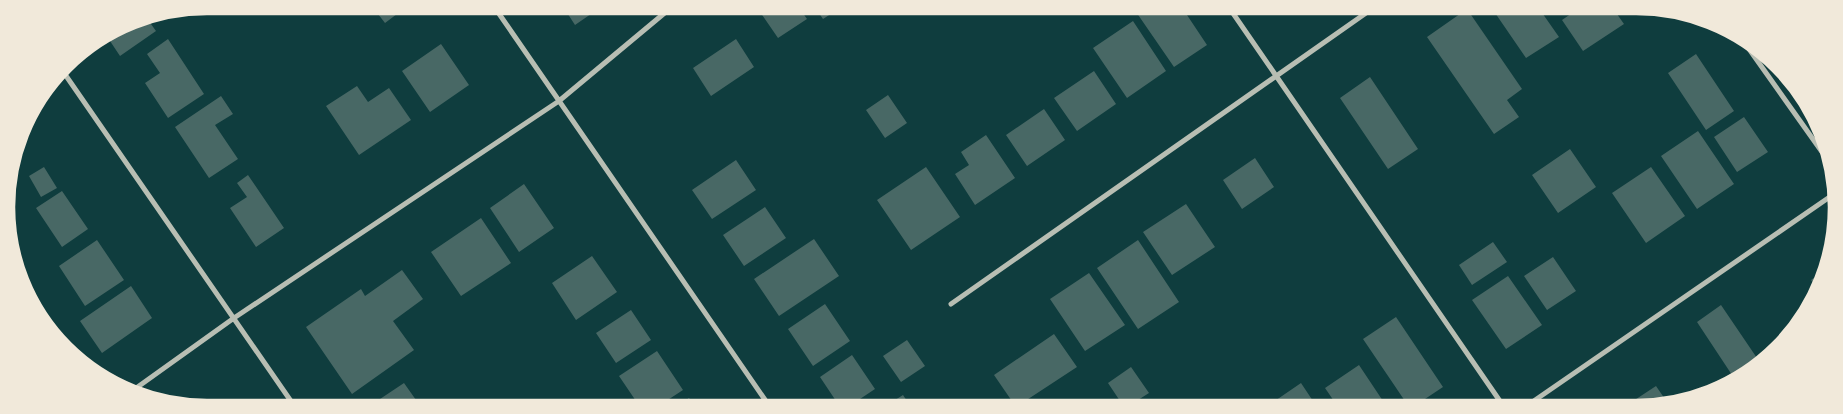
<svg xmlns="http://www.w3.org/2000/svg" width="1843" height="414" font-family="'Noto Sans',sans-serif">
  <rect width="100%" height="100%" fill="#0f3d3e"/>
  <path fill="#486865" d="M371,5h38l-24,18z
    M562,5h42l-29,20z
    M764,6h34l9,13 -29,19 -20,-29z
    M814,6h29l-20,13z
    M1132,6h49l26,39 -33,22z
    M1491,7h47l21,30 -33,21z
    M1571,7h41l12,17 -41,27 -21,-31 13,-9z
    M1467,9l55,80 -15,11 12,17 -25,17 -67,-97z
    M146,17l10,14 -36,25 -14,-21 24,-15z
    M1133,21l33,50 -39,27 -34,-50z
    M168,39l36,55 -36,24 -23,-35 15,-10 -13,-19z
    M736,39l18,28 -43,29 -18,-28z
    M441,44l28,41 -39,27 -28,-41z
    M1696,54l38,57 -28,19 -38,-57z
    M1094,71l22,33 -39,27 -23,-33z
    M1370,77l48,72 -30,20 -48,-71z
    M357,86l11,16 21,-14 22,32 -52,35 -33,-49z
    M888,95l19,28 -22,15 -19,-28z
    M221,96l12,18 -18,11 23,34 -29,19 -34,-51z
    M1044,109l21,31 -38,26 -21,-31z
    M1744,117l24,35 -31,20 -23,-35z
    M1698,131l36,53 -37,25 -36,-53z
    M986,135l29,43 -40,27 -20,-31 14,-9 -8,-13z
    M1570,149l26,38 -38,26 -26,-38z
    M1255,158l19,29 -32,22 -19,-29z
    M736,160l20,30 -44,29 -20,-29z
    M44,167l13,21 -16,9 -12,-21z
    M926,167l34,50 -49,33 -34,-50z
    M1651,167l34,49 -39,27 -34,-50z
    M248,175l36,53 -28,19 -26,-39 17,-11 -10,-14z
    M524,184l30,44 -35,24 -29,-44z
    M62,191l26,38 -26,18 -26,-39z
    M1186,204l29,43 -43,28 -29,-43z
    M765,207l21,31 -42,28 -21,-31z
    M481,218l30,45 -50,33 -30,-44z
    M814,239l25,37 -60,40 -25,-37z
    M97,240l27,40 -39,26 -26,-40z
    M1138,240l41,62 -41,27 -41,-61z
    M1493,242l14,20 -35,23 -13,-20z
    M592,256l25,36 -41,28 -24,-37z
    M1553,257l23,34 -29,19 -23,-34z
    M402,270l21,29 -30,22 21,29 -62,44 -46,-67 55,-38 4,7z
    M1825,270l-6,21 -8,-11z
    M1089,273l36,52 -40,26 -35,-52z
    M1508,276l34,49 -36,24 -34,-49z
    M131,286l21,32 -50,35 -22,-32z
    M825,304l25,37 -37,25 -25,-37z
    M1721,305l38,56 -25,17 -37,-56z
    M631,310l20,30 -35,23 -20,-30z
    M1396,317l47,70 -30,20h-4l-46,-68z
    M1054,334l23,33 -61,40 -22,-32z
    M907,340l18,26 -24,16 -18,-26z
    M657,351l26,39 -26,17h-17l-21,-31z
    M852,355l23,34 -27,18h-8l-20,-30z
    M1359,365l28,42h-49l-13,-19z
    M1131,367l18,26 -22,14h-3l-16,-24z
    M404,383l17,24h-53z
    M1301,383l16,24h-51z
    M1656,386l13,19 -7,2h-38z
    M903,395l8,12h-27z
    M689,398l7,9h-21z
    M998,399l6,8h-18z"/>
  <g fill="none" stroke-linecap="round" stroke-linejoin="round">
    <path stroke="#b8beb3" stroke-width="5" d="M493,5l277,402
      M1228,6l276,401
      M1737,32l95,134
      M62,70l233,337
      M951,304l425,-298
      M132,391l102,-73 325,-217 114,-95
      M1525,407l309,-213"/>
  </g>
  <path d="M0 0H1843V414H0ZM207 14H1636A193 193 0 0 1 1829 207V207A193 193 0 0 1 1636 400H207A193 193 0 0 1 14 207V207A193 193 0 0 1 207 14Z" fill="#f1e9da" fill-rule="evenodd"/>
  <path fill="none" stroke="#f1e9da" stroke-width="2.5" d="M207 14H1636A193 193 0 0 1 1829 207V207A193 193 0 0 1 1636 400H207A193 193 0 0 1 14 207V207A193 193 0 0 1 207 14Z"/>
</svg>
